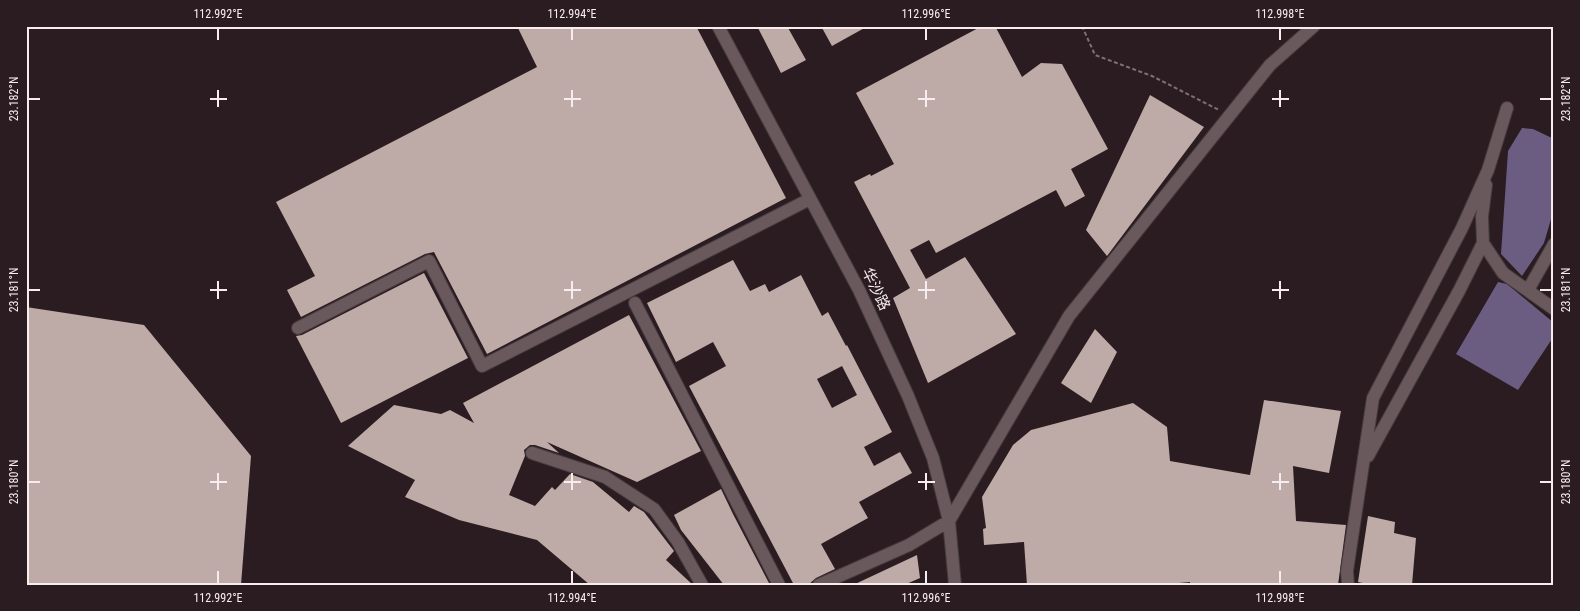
<svg xmlns="http://www.w3.org/2000/svg" width="1580" height="611" font-family="'Roboto Condensed','Noto Sans SC',sans-serif">
  <rect width="100%" height="100%" fill="#2a1c20"/>
  <path fill="#6a5d81" d="M1522,128l11,1 21,10v70l-10,34 -22,33 -21,-22 7,-103z
    M1498,282l9,2 47,39v13l-36,54 -62,-36z"/>
  <path fill="#beaba7" fill-rule="evenodd" d="M517,26h179l90,172 -299,156 -53,-102 -9,2 -124,63 -14,-27 28,-14 -39,-74 261,-135z
    M757,26h30l19,34 -25,13z
    M821,26h47l-36,20z
    M982,26h13l27,51 19,-14 21,1 46,85 -37,20 14,27 -20,11 -9,-17 -120,63 -7,-13 -19,10 16,29 39,-22 51,77 -88,49 -35,-85 17,-10 -56,-106 16,-8 1,2 23,-12 -38,-71z
    M1150,95l54,32 -97,129 -21,-26z
    M733,260l17,31 15,-7 4,8 32,-17 21,41 6,-4 18,34 1,-1 45,87 -28,15 10,19 26,-14 12,21 -53,29 9,16 -47,26 14,25 -19,9 -8,7h-14l-105,-199 37,-20 -13,-24 -37,20 -29,-59zM842,366l15,29 -25,13 -15,-29z
    M424,273l44,85 -127,65 -45,-87 6,-1z
    M26,307l118,18 107,131 -10,129h-215z
    M629,315l72,136 -64,31 -90,-40 12,11 -24,-8h-5l-6,5 1,6 -16,39 26,11 17,-19 3,3 15,-16 23,8 36,30 5,-6 10,6 30,39 -8,9 27,25h-103l-53,-45 -78,-20 -54,-23 10,-17 -67,-34 46,-41 47,9 9,-4 24,13 -11,-20z
    M1095,329l22,23 -26,51 -30,-20z
    M1264,400l77,11 -12,62 -36,-7 3,55 50,4 -8,60h-148v-3l-33,3h-130l-3,-43 -40,3 -1,-16 3,-1 -4,-31 31,-52 18,-15 102,-27 34,24 3,34 80,14z
    M721,489l12,25 37,71h-46l-43,-55 -7,-15z
    M1368,516l27,6 -1,11 22,5 -4,47h-41l-13,-3z
    M917,555l3,23 -16,7h-51z"/>
  <g fill="none" stroke-linecap="round" stroke-linejoin="round">
    <g stroke="#443a3d" stroke-width="14">
      <path id="minor" d="M718,26l141,264 49,106 25,62 16,63 6,64
        M1486,185l-4,32 1,26 20,30 51,36
        M1528,290l26,-46
        M635,303l144,282
        M298,328l131,-67 53,105 328,-167
        M532,453l73,24 49,32 24,33 24,43
        M1368,456l91,-165 24,-48
        M819,585l90,-40 40,-24 120,-205 201,-251 44,-39
        M1348,585l-1,-14 26,-173 89,-170 26,-58 19,-62"/>
    </g>
    <path stroke="#7d7175" stroke-width="2" stroke-dasharray="4 2.5" stroke-linecap="butt" d="M1082,26l13,29 57,21 67,34"/>
    <use href="#minor" stroke="#69585c" stroke-width="12"/>
  </g>
  <path fill="none" stroke="#f7edf0" stroke-width="2" d="M218,28v12M572,28v12M926,28v12M1280,28v12M218,90v17M572,90v17M926,90v17M1280,90v17M28,99h12M210,99h17M564,99h17M918,99h17M1272,99h17M1540,99h12M218,281v18M572,281v18M926,281v18M1280,281v18M28,290h12M210,290h17M564,290h17M918,290h17M1272,290h17M1540,290h12M218,473v17M572,473v17M926,473v17M1280,473v17M28,482h12M210,482h17M564,482h17M918,482h17M1272,482h17M1540,482h12M218,571v13M572,571v13M926,571v13M1280,571v13"/>
  <g text-anchor="middle" dominant-baseline="central" stroke-width="5" stroke-linejoin="round" paint-order="stroke">
    <g font-size="15" fill="#f7edf0" stroke="#2a1c20">
      <text transform="translate(876 289) rotate(64)">华沙路</text>
    </g>
  </g>
  <rect width="1580" height="611" fill="none" stroke="#2a1c20" stroke-width="55"/>
  <rect x="28" y="28" width="1524" height="556" fill="none" stroke="#f7edf0" stroke-width="2"/>
  <g font-size="12" text-anchor="middle" fill="#f7edf0">
    <text x="218" y="18">112.992°E</text>
    <text x="572" y="18">112.994°E</text>
    <text x="926" y="18">112.996°E</text>
    <text x="1280" y="18">112.998°E</text>
    <text transform="translate(14 99) rotate(-90)" y="4">23.182°N</text>
    <text transform="translate(1566 99) rotate(-90)" y="4">23.182°N</text>
    <text transform="translate(14 290) rotate(-90)" y="4">23.181°N</text>
    <text transform="translate(1566 290) rotate(-90)" y="4">23.181°N</text>
    <text transform="translate(14 482) rotate(-90)" y="4">23.180°N</text>
    <text transform="translate(1566 482) rotate(-90)" y="4">23.180°N</text>
    <text x="218" y="602">112.992°E</text>
    <text x="572" y="602">112.994°E</text>
    <text x="926" y="602">112.996°E</text>
    <text x="1280" y="602">112.998°E</text>
  </g>
</svg>
